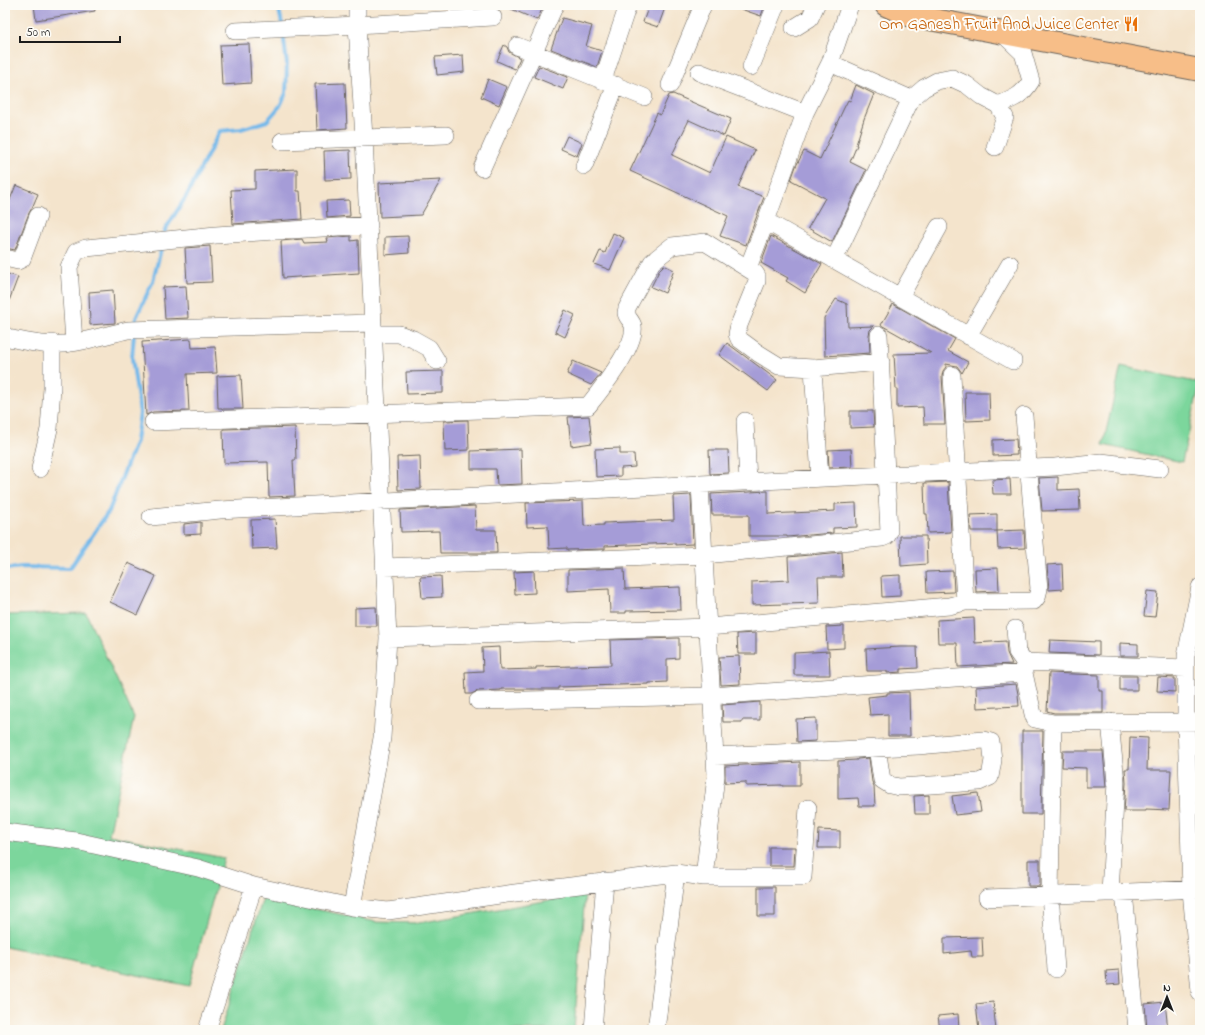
<svg xmlns="http://www.w3.org/2000/svg" width="1205" height="1035" font-family="'Indie Flower',sans-serif">
  <rect width="100%" height="100%" fill="#fdfcf7"/>
  <filter id="ink" filterUnits="userSpaceOnUse"><feTurbulence type="fractalNoise" baseFrequency=".025" numOctaves="2"/><feDisplacementMap in="SourceGraphic" scale="8" xChannelSelector="R" yChannelSelector="G"/><feConvolveMatrix kernelMatrix="1 2 1 2 8 2 1 2 1" color-interpolation-filters="sRGB"/></filter>
  <filter id="wash" filterUnits="userSpaceOnUse"><feTurbulence type="fractalNoise" baseFrequency=".012" numOctaves="4" result="noise"/><feDisplacementMap in="SourceGraphic" scale="16" xChannelSelector="R" yChannelSelector="G"/><feGaussianBlur stdDeviation="0.9" result="paint"/><feColorMatrix in="noise" values="0 0 0 0 0 0 0 0 0 0 0 0 0 0 0 0 0 1.4 0 .05"/><feComposite in="paint" operator="in"/></filter>
  <g filter="url(#wash)">
    <rect width="100%" height="100%" fill="#f4e4cc"/>
    <path fill="#7cd69c" stroke="#4c795c" d="M1121,366l79,17 -18,79 -79,-17z
      M86,613l48,104 -25,118 115,23 -35,128 -184,-39v-332z
      M585,894l-11,136h-353l42,-132 114,24 41,1z"/>
    <g fill="none" stroke-linecap="round" stroke-linejoin="round">
      <path stroke="#74b9ea" stroke-width="4" d="M278,5l4,19
        M164,237l1,-7 22,-35 33,-64 21,-2 26,-8 13,-15 6,-13 1,-29 -4,-31
        M135,326l1,-8 17,-37 9,-36
        M5,569l17,-2 48,1 39,-57 27,-70 4,-28 -8,-55 2,-24"/>
    </g>
    <g id="blocks">
      <path fill="#a59cd7" d="M34,5h60l1,6 -59,9z
        M502,5h42l-7,15z
        M649,5h17l-8,22 -15,-5z
        M735,5h30l-4,11 -26,-9z
        M562,18l30,8 -6,20 16,5 -5,16 -46,-18z
        M249,44l2,39 -29,2 -2,-40z
        M504,45l3,2 2,5 11,6 -5,11 -18,-8z
        M463,55l1,17 -27,3 -2,-18z
        M539,66l29,11 -5,12 -29,-12z
        M488,79l19,8 -8,18 -18,-8z
        M345,83l2,45 -30,2 -2,-46z
        M856,85l18,9 -10,25 -8,26h1l-7,17 16,8 -34,72 -24,-14 17,-30 -34,-18 5,-14 8,-15 16,8 23,-49 5,-10 2,1z
        M673,94l58,25 -7,17 -35,-16 -17,35 38,18 16,-36 29,13 -17,37 26,10 -18,48 -26,-9 8,-20 -98,-45 27,-58 3,2 9,-20z
        M567,136l15,7 -5,13 -16,-7z
        M350,150l1,29 -26,1 -1,-29z
        M297,169v22h3l2,28 -69,5 -2,-34 24,-1v-18z
        M441,180l-20,35 -41,2 -1,-34z
        M16,185l22,9 -6,14 -3,5 -14,37 -10,-2v-36z
        M349,200l1,16 -23,2 -1,-17z
        M613,233l11,5 -14,32 -16,-6 6,-13 5,2z
        M351,236v5l7,-1 1,33 -76,5 -2,-37 21,-2 2,4 24,-1 -1,-4z
        M408,236l1,17 -24,2v-18z
        M771,236l51,28 -17,29 -19,-12 2,-3 -27,-15z
        M210,246l2,36 -25,1 -2,-35z
        M664,265l10,5 -9,23 -14,-6 9,-18z
        M5,273l13,4 -12,32h-1z
        M186,286l2,32 -23,1 -2,-32z
        M113,290l2,33 -25,2 -1,-33z
        M836,299l11,5 1,23 26,-1 -4,4 -1,5 1,18 -45,3 -1,-38z
        M893,304l62,35 -7,12 20,11 -6,11 -5,-7 -11,-2v3l-3,4 -1,5 3,48h-21l-1,-17 -26,1v-19h-1l-2,-35 37,-1 -50,-28z
        M565,310l10,5 -10,22 -10,-5z
        M191,339l1,9 23,-1 2,26 -30,1 2,37 -36,1 -7,3 -4,-73z
        M727,343l50,37 -9,11 -49,-36z
        M573,361l28,12 -10,12 -24,-11z
        M443,371v22l-36,1 -1,-22z
        M241,375l2,34h-21v-1h-4l-1,-32z
        M965,392h24l1,28 -24,1z
        M850,411h23l1,16 -24,1z
        M589,416l3,27 -21,3 -3,-29z
        M468,420l1,30 -24,1 -1,-30z
        M295,427l1,33h-3l2,36 -26,1 -1,-35 -44,1 -1,-34z
        M1016,439l1,16 -24,1v-16z
        M620,448v6h14l1,13 -14,1v8l-25,1 -1,-28z
        M521,449l1,35 -25,1 -1,-16h-25v-18z
        M851,449l1,18 -23,1 -1,-18z
        M709,450h19l1,23 -19,1z
        M420,456l1,33 -23,1 -1,-33z
        M1058,477v13l21,-1 1,21 -38,1 -3,-33z
        M1010,479l1,15h-18l-1,-14z
        M948,482l3,50 -23,1 -1,-19h-2l-1,-31z
        M768,491v23l67,-3v-7l21,-1 1,24 -24,1v5l-46,4v-1h-38v-21h-37l-1,-21z
        M691,495l2,49 -18,1v-2l-70,3v3l-38,1v-2l-18,1 -1,-23 -21,1 -1,-24 57,-2 1,25 20,-1v-2l70,-3 -1,-24z
        M475,506l1,24h20l1,23h-57l-1,-22 -38,1 -1,-22z
        M997,514v17h-26l-1,-16z
        M275,519l2,29 -25,1 -1,-29z
        M201,522v12l-17,1v-11z
        M1024,530l1,18 -27,1 -1,-18z
        M900,536h26l1,28 -26,2z
        M842,552l1,25h-25l1,26 -67,2v-23l37,-2 -1,-23z
        M128,563l28,13 -18,39 -28,-13z
        M1062,564l1,25 -14,1 -2,-25z
        M624,568l1,21 55,-2 1,23 -55,1v2h-16l-1,-24 -41,2v-21z
        M998,568l1,23 -23,1 -1,-23z
        M534,571l1,22 -20,1 -1,-22z
        M953,571l1,21 -27,1 -1,-21z
        M900,575v21l-18,1 -1,-21z
        M441,576l1,21 -20,1 -2,-21z
        M1147,591l11,1 -3,25 -11,-1z
        M376,607l1,19h-22v-18z
        M974,618l1,25 31,-2 1,12 5,11 -54,3 -1,-24h-19l-1,-23z
        M844,626v22l-17,1 -1,-22z
        M756,633v21h-18l-1,-20z
        M679,638v20l-12,1v23l-18,1v1l-91,3v2h-57v1l-23,1 -7,3h-5l-1,-22 18,-1 -1,-23 17,-1 1,23 36,-1v-2l75,-2 -1,-25z
        M1050,640l49,2v13l-50,-2z
        M1120,643l18,1v12h-18z
        M900,647h17l1,21 -17,1v3l-14,1v-2h-20l-1,-22z
        M829,651l1,24h-36v-22z
        M739,656l1,28 -19,1 -2,-28z
        M1049,673l50,2v16h4v22h-49l-7,-2z
        M1120,676h17v14h-17z
        M1158,677l17,1v14l-18,-1z
        M1016,684l2,10 1,12 -42,2 -1,-21z
        M909,692l1,44h-22v-22l-18,1 -2,-18 19,-2v-2z
        M760,702v18h-18v2h-19l-1,-17z
        M816,718v23l-19,1 -1,-23z
        M1022,731h21l-2,83h-19z
        M1130,737l18,1 -1,32h24l-2,40 -23,-1v2h-22l2,-28 -1,-14h4z
        M1063,751h40l3,36h-20v-19l-24,-1z
        M869,758l3,24 2,4 1,20h-16l-1,-8 -20,1v-38l19,-1v-1z
        M800,762v24h-18v-1l-36,1v-4l-21,1v-17z
        M978,793l3,19 -26,3 -3,-19z
        M929,795v19h-14l-1,-18z
        M819,830l21,1v17h-22z
        M769,847h26l-1,19h-25z
        M1028,860h12v26h-12z
        M758,887h17v29h-17z
        M982,937l1,20h-11l-1,-6 -27,3v-16z
        M1119,970l1,14 -13,1 -1,-14z
        M993,1002l3,28h-17l-3,-26z
        M1165,1002l3,28h-21l-2,-26z
        M958,1014l1,16h-19l-2,-14z"/>
    </g>
  </g>
  <g filter="url(#ink)">
    <use href="#blocks" fill-opacity="0" stroke="#68625a" stroke-width="1"/>
    <g fill="none" stroke-linecap="round" stroke-linejoin="round">
      <g stroke="#68625a" stroke-width="18">
        <path id="minor" d="M357,5v20l7,113 24,500 320,-11 241,-21 16,-4 69,-1 3,-4 2,-8 -15,-173
          M794,28l16,-10 6,-13
          M235,31l122,-6 136,-8
          M517,46l127,51
          M830,63l-25,50 -39,108 247,140
          M751,67l25,-62
          M699,72l106,41
          M603,80l25,-75
          M670,85l33,-80
          M911,99l13,-11 13,-7 15,-3 15,7 14,11 17,9 7,12 -10,30
          M998,105c15,-6 24,-9 33,-24l-8,-28 -22,-21
          M282,141l164,-6
          M584,166l32,-81
          M482,168l73,-163
          M5,258l13,3 4,-2 16,-43
          M834,260l77,-161 -81,-36 20,-58
          M748,268l18,-47
          M900,297l39,-70
          M374,334h25l14,5 16,9 8,13
          M5,335l3,3c11,2 23,5 34,6 29,3 59,-8 86,-14l245,-7
          M968,336l42,-72
          M74,342l-5,-75 7,-15 10,-4 130,-13 153,-10
          M813,368l7,110
          M952,375l13,227
          M745,421l3,61
          M153,422l435,-16c12,-15 49,-61 45,-80 -1,-5 -6,-8 -7,-13l1,-5 25,-46 20,-16 33,-4 50,31 2,3v5l-18,44 -2,9 2,5 19,14 21,13 34,2 68,-6
          M40,469l9,-40 3,-41v-45
          M700,484l355,-17 46,-5 59,7
          M384,567l320,-12 178,-17 5,-2 2,-4 -10,-197
          M1200,587l-14,69v66l5,168 9,102
          M1015,629l2,23 7,10v11l9,41 2,5 18,4 147,-1
          M1024,662l162,6
          M478,701l234,-5 312,-23
          M1053,723l-3,172 6,74
          M715,756l203,-10 65,-6 8,2 2,18 -3,17 -11,5 -80,5 -9,-2 -8,-5 -5,-32
          M5,832l71,9 122,27 56,18 98,21 36,4 127,-18 161,-20 28,4 12,-101 -16,-292 -480,26 -69,7
          M704,877h99l5,-69
          M1124,892l13,138
          M1110,893l6,-111 -6,-60
          M987,898l213,-9
          M352,907l30,-169 6,-100
          M207,1030l47,-144
          M593,1030l12,-149
          M656,1030l20,-157"/>
      </g>
      <g stroke="#68625a" stroke-width="24">
        <path id="major" d="M886,5l22,10 292,55"/>
      </g>
      <use href="#minor" stroke="#fff" stroke-width="17"/>
      <use href="#major" stroke="#f7be88" stroke-width="22"/>
    </g>
  </g>
  <defs>
    <g id="restaurant-bare" transform="scale(1.2)"><path d="M-5-6h1v4h1v-4h1v4h1v-4h1v5L-1.5 .5V6h-2V.5L-5-1ZM5-6V6H3V1.5H1.5Q1.5-4 5-6Z" fill="#e8710a" stroke="#fdfcf7" stroke-width="2.5" paint-order="stroke"/></g>
  </defs>
  <g fill-rule="evenodd">
    <use href="#restaurant-bare" x="1131" y="24"/>
  </g>
  <g text-anchor="middle" dominant-baseline="central" stroke-width="4" stroke-linejoin="round" paint-order="stroke">
    <g font-size="17" fill="#c56008" stroke="#fdfcf7" text-anchor="end">
      <text x="1119" y="24">Om Ganesh Fruit And Juice Center</text>
    </g>
  </g>
  <rect width="1205" height="1035" fill="none" stroke="#fdfcf7" stroke-width="20"/>
  <g transform="translate(1167 997)" stroke="#fdfcf7" stroke-width="3" paint-order="stroke">
  <path d="M0-3L7 15L0 10L-7 15Z" fill="#1c1c1c"/>
  <text y="-6" font-size="11" font-weight="bold" text-anchor="middle" fill="#1c1c1c">N</text>
  </g>
  <path d="M20 36v6h100v-6" fill="none" stroke="#1c1c1c" stroke-width="2"/>
  <text x="26" y="36" font-size="12" fill="#1c1c1c" stroke="#fdfcf7" stroke-width="3" paint-order="stroke">50 m</text>
</svg>
